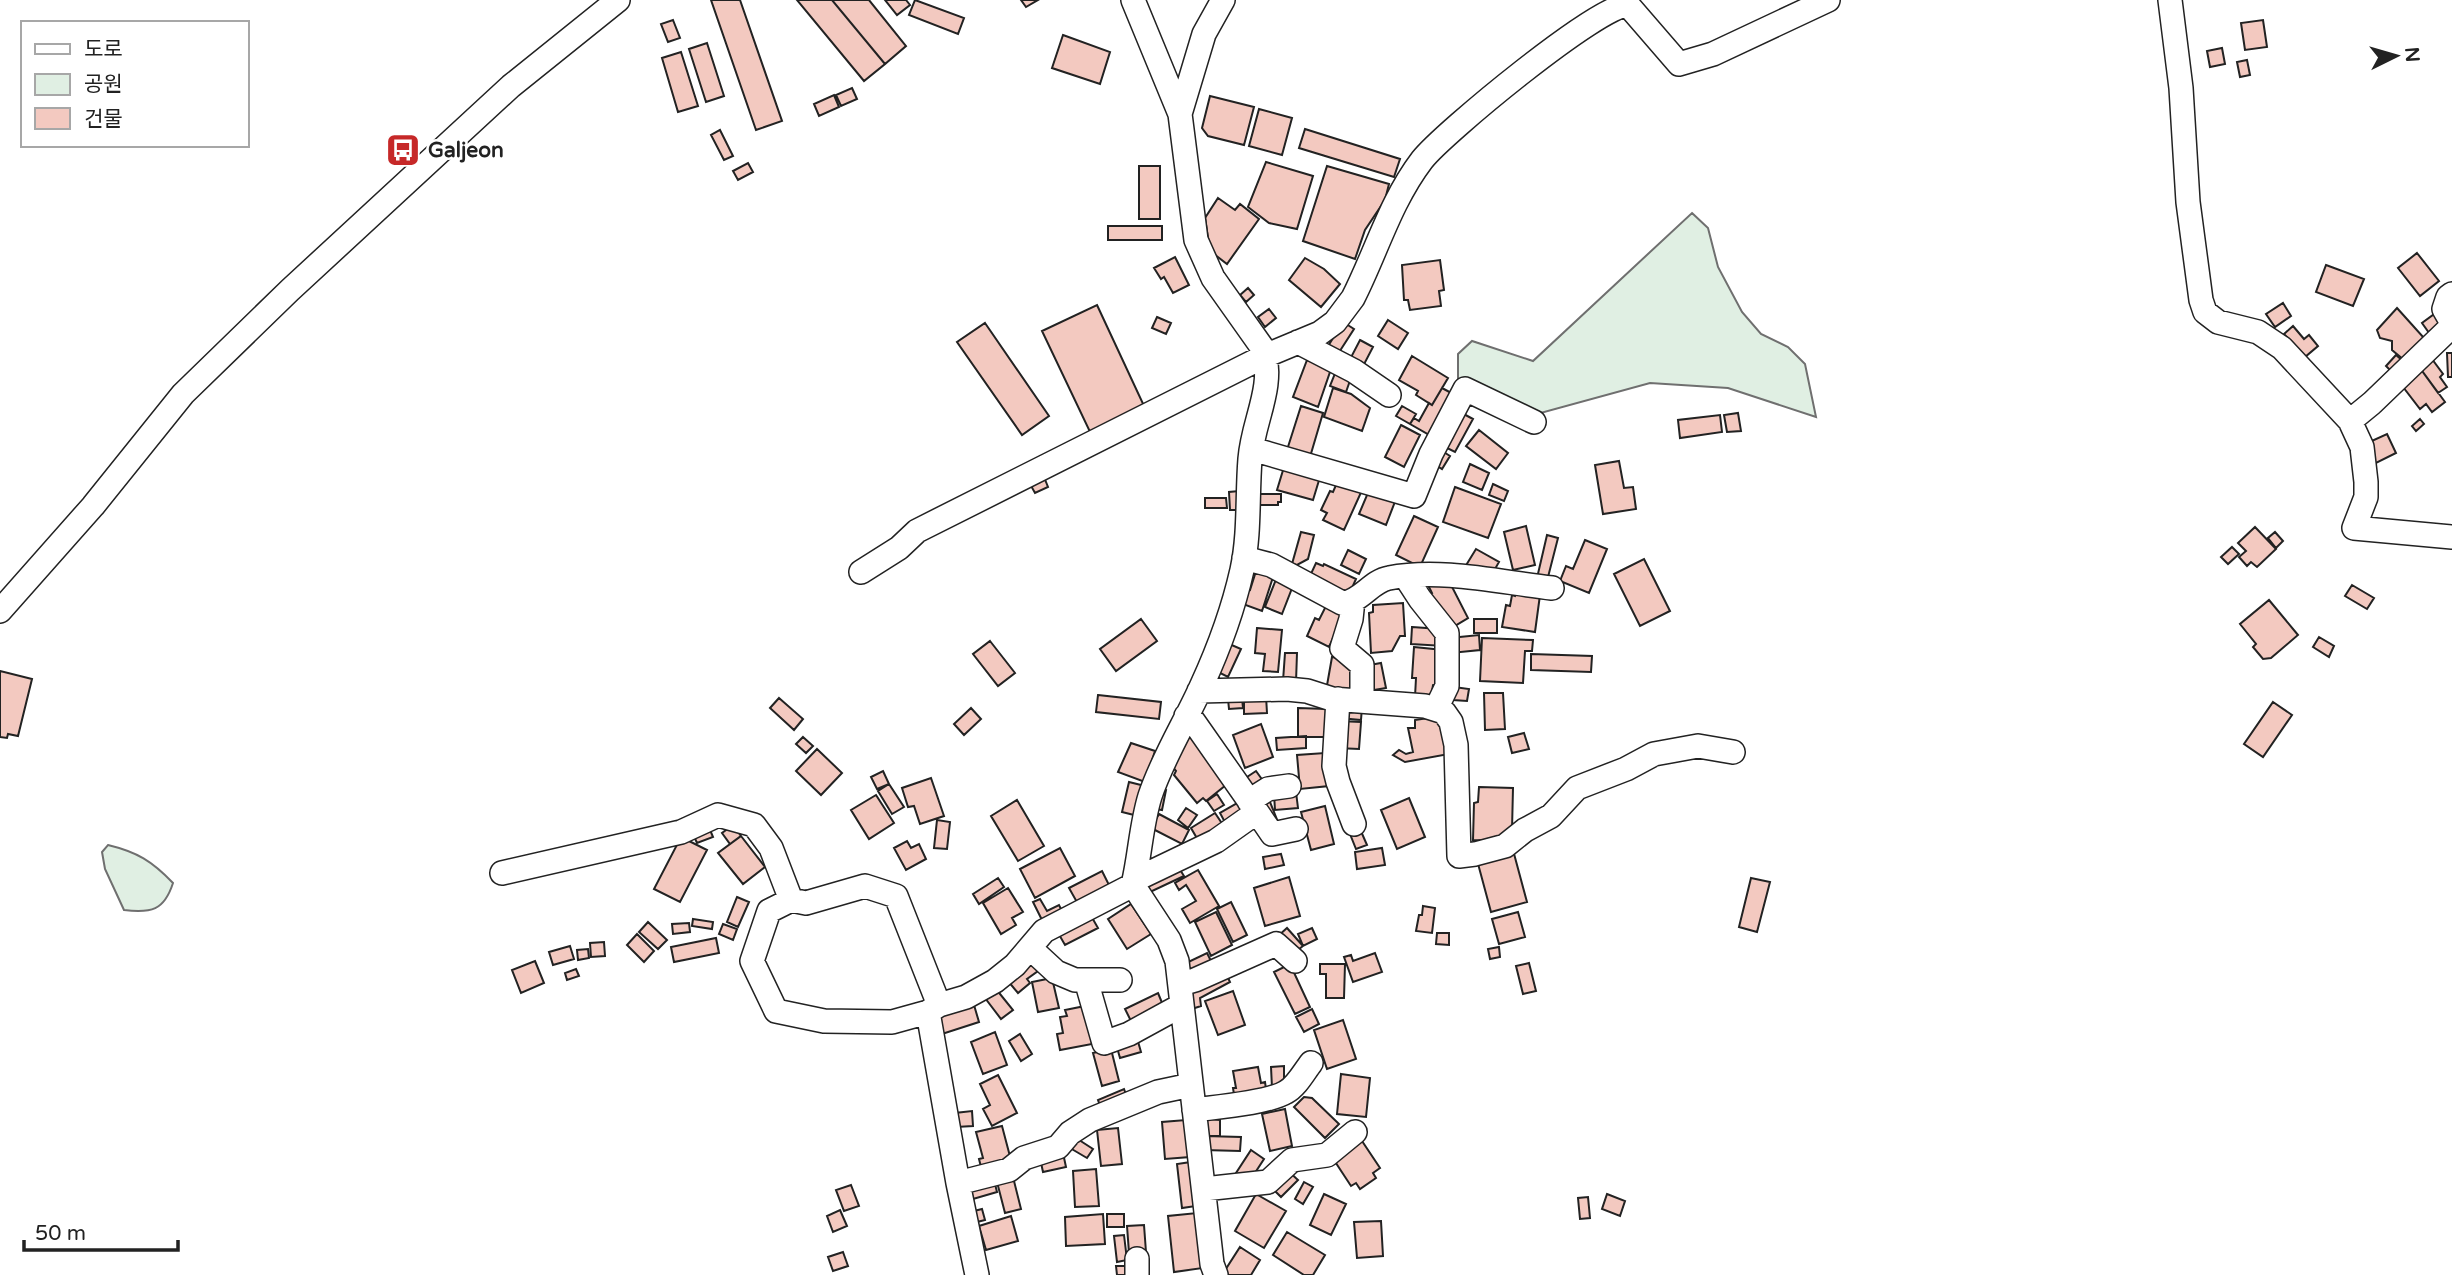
<svg xmlns="http://www.w3.org/2000/svg" width="2452" height="1275" font-family="'Varela Round','Noto Sans KR',sans-serif">
  <rect width="100%" height="100%" fill="#fff"/>
  <path fill="#e0efe3" stroke="#6f6f6f" stroke-width="2" d="M1692,213l16,15 10,39 24,45 19,22 27,13 17,17 11,53 -88,-29 -78,-5 -113,31 -79,-32v-28l14,-13 61,20z
    M108,845c29,7 44,16 65,38 -9,28 -22,30 -49,27l-19,-41 -3,-17z"/>
  <path fill="#f3c9c0" stroke="#222" stroke-width="2" d="M711,0h29l42,121 -26,9z
    M797,0h35l53,64 -21,17z
    M832,0h37l37,46 -21,18z
    M885,0h21l4,5 -13,10z
    M915,0l49,18 -6,16 -49,-19z
    M1021,0h17l-12,7z
    M673,20l7,18 -12,4 -7,-18z
    M2263,20l4,27 -22,3 -4,-27z
    M1063,35l47,17 -10,32 -48,-16z
    M707,43l17,53 -18,6 -17,-53z
    M2222,48l3,16 -15,3 -3,-16z
    M681,52l17,54 -20,6 -16,-54z
    M2247,60l3,15 -10,2 -3,-15z
    M852,88l5,11 -16,7 -5,-11z
    M834,95l5,12 -20,9 -5,-12z
    M1210,96l44,11 -10,38 -36,-9 -6,-8z
    M1259,109l33,9 -10,37 -33,-9z
    M1305,129l95,30 -6,18 -95,-29z
    M720,130l13,26 -9,4 -13,-25z
    M1266,162l47,14 -16,53 -28,-6 -21,-16z
    M748,163l5,9 -15,8 -5,-9z
    M1139,166h21v53h-21z
    M1327,166l62,18 -4,16 -20,30 -10,29 -52,-18z
    M1218,198l17,12 5,-6 19,15 -32,45 -17,-13 -5,-33z
    M1108,226h54v14h-54z
    M2417,253l22,28 -19,15 -22,-28z
    M1175,257l14,28 -16,8 -9,-16 -3,2 -7,-11z
    M1305,258l19,11 16,15 -19,23 -32,-27z
    M1440,260l4,30 -5,1 2,15 -31,4 -2,-10h-4l-2,-35z
    M2326,265l38,14 -11,27 -37,-14z
    M1248,288l6,7 -8,7 -6,-7z
    M2283,303l8,13 -16,11 -9,-13z
    M1097,305l48,103 -54,26 -49,-103z
    M2397,308l27,30 -20,22 -12,-10v-9l-12,-3 -3,-8z
    M1269,309l7,9 -11,9 -7,-10z
    M2437,312l10,13 -15,12 -10,-14z
    M1157,317l14,6 -5,11 -14,-6z
    M1388,320l20,13 -10,16 -20,-13z
    M1343,322l11,7 -18,28 -11,-6z
    M985,323l64,93 -27,19 -65,-93z
    M2293,326l11,13 5,-4 9,11 -13,11 -21,-23z
    M1360,340l13,7 -13,25 -13,-7z
    M2447,353h5v24h-4z
    M2396,355l7,6 -11,11 -6,-6z
    M2429,355l14,19 -3,3 7,10 -9,6 -21,-29z
    M1412,356l36,22 -16,27 -16,-10 2,-4 -19,-11z
    M1307,360l24,9 -13,38 -25,-10z
    M1338,366l15,6 -7,20 -16,-6z
    M2420,368l25,34 -13,10 -6,-8 -6,5 -20,-26z
    M1333,388l18,6 19,14 -8,23 -38,-14z
    M1442,388l13,7 -22,42 -23,-13 4,-6 5,3 10,-18 3,2z
    M1301,406l22,7 -13,44 -23,-7z
    M1402,406l14,8 -6,10 -14,-8z
    M1460,412l13,7 -18,33 -14,-7z
    M1738,413l3,18 -14,1 -3,-17z
    M1720,415l2,17 -42,6 -2,-18z
    M2420,419l4,5 -8,7 -4,-5z
    M1401,425l19,10 -16,32 -19,-10z
    M1479,430l29,23 -12,16 -30,-23z
    M2387,434l9,19 -22,11 -9,-20z
    M1439,449l11,7 -8,13 -11,-7z
    M1619,461l5,27 9,-1 3,22 -33,5 -8,-49z
    M1470,464l19,9 -7,17 -19,-8z
    M1284,467l36,10 -7,23 -36,-10z
    M1044,477l4,10 -13,6 -5,-9z
    M1493,484l15,7 -4,10 -15,-6z
    M1336,485l27,3 -19,42 -21,-10 4,-7 -6,-3 9,-19 3,1z
    M1455,487l46,17 -13,34 -45,-16z
    M1370,488l26,11 -10,26 -27,-11z
    M1239,491l1,19h-10l-1,-18z
    M1259,494h22v8h-3v3h-19z
    M1205,498h21l1,10h-22z
    M1414,516l24,11 -18,40 -24,-12z
    M1526,526l9,39 -22,5 -9,-38z
    M2255,527l21,22 -19,18 -6,-5 -4,4 -8,-9 7,-6 -8,-8z
    M1301,532l13,3 -6,24 -11,6 -5,-1z
    M2275,532l8,9 -7,7 -8,-10z
    M1547,535l11,3 -11,43 -10,-3z
    M1585,540l22,9 -18,44 -29,-12 6,-15 7,3z
    M2232,547l7,7 -11,10 -7,-7z
    M1476,549l23,13 -8,14 -26,-9z
    M1348,550l18,9 -7,15 -18,-9z
    M1644,559l26,52 -30,15 -26,-52z
    M1316,563l7,3 1,-2 32,15 -9,20 -38,-21z
    M1257,568l17,6 -12,37 -22,-8 5,-14 5,1z
    M1277,577l17,6 -12,31 -17,-7z
    M1448,579l20,39 -20,12 -20,-35 4,-2 -6,-12z
    M2352,585l22,13 -7,11 -22,-13z
    M1516,591l24,4 -5,37 -33,-5 4,-22 4,1 2,-11 3,1z
    M2269,600l29,35 -27,23 -8,1 -10,-12 3,-3 -16,-20z
    M1403,603l2,33h-5l-8,15 -21,2 -2,-40 4,-1v-7z
    M1327,604l18,8 -16,35 -22,-11 8,-18 4,2z
    M1141,619l16,22 -41,30 -16,-22z
    M1474,619h23v14h-23z
    M1412,627l28,2 4,17 -33,-2z
    M1257,628l25,2 -4,42 -15,-1 2,-17 -10,-1z
    M1479,635l1,15 -29,3 -1,-15z
    M2319,637l15,9 -5,11 -16,-10z
    M1482,638l51,2 -1,11h-7l-2,32 -43,-2z
    M990,641l25,32 -17,13 -25,-32z
    M1227,643l14,6 -13,28 -14,-7z
    M1414,647l29,3 -5,34 -5,1 -2,13 -16,-1 1,-19h-4z
    M1285,653h12l-1,29 -13,-1z
    M1531,654l61,2 -1,16 -60,-2z
    M1332,657l21,4v35l-27,-5z
    M1381,663l5,25 -18,3 -4,-25z
    M0,671l32,8 -14,57 -10,-2 -1,4 -7,-1z
    M1454,687l15,2 -2,12 -14,-1z
    M1484,693h19l2,36 -20,1z
    M1098,695l63,7 -2,17 -63,-7z
    M1266,696l1,17 -23,1v-17z
    M779,698l24,21 -9,11 -24,-22z
    M1242,698l1,10 -14,1 -1,-10z
    M2273,702l19,13 -29,42 -19,-13z
    M1340,705l22,2 -1,13 -22,-2z
    M971,708l10,11 -17,16 -10,-11z
    M1298,708l29,1v28h-29z
    M1435,717l8,3 6,34 -44,8 -12,-7 6,-5 7,4 7,-2 -5,-24h7v-8z
    M1339,721l22,1 -2,27 -22,-1z
    M1261,724l12,33 -28,11 -12,-33z
    M1189,729l37,56 -20,16 -3,-3 -6,5 -23,-28 2,-4 -5,-6z
    M1524,733l5,16 -17,4 -4,-16z
    M1306,736v12l-29,2 -1,-12z
    M803,737l10,9 -7,7 -10,-9z
    M1131,743l24,8 -10,31 -27,-10z
    M817,749l25,24 -21,22 -25,-24z
    M1325,753l4,33 -29,3 -3,-34z
    M883,771l6,13 -12,5 -6,-12z
    M1256,771l10,14 -15,10 -10,-14z
    M931,778l13,38 -24,8 -6,-18 -6,1 -6,-19z
    M1129,782l16,4 -7,30 -16,-4z
    M889,784l15,23 -12,7 -14,-23z
    M1479,787l34,1 -1,42 -10,11 -29,-1 1,-37 4,-1z
    M1160,789l6,1 -4,20 -6,-1z
    M1296,792l2,16 -23,2 -1,-16z
    M1217,794l7,11 -10,6 -7,-10z
    M876,795l18,28 -25,16 -18,-29z
    M1268,797l10,25 -20,-21z
    M1409,798l16,39 -28,12 -16,-39z
    M1017,800l27,46 -26,15 -27,-45z
    M1241,801l7,13 -21,12 -7,-13z
    M1325,806l9,38 -23,6 -10,-38z
    M1186,808l11,7 -9,13 -10,-8z
    M1215,813l8,12 -25,15 -7,-12z
    M1159,814l30,16 -7,14 -31,-16z
    M937,820l13,2 -3,27 -13,-1z
    M708,825l5,12 -16,6 -5,-11z
    M733,825l8,11 -11,8 -8,-11z
    M1360,829l7,16 -11,4 -6,-15z
    M741,836l24,31 -22,17 -25,-31z
    M681,837l26,13 -27,52 -26,-13z
    M907,841l4,7 8,-4 7,15 -20,11 -12,-22z
    M1060,848l15,28 -40,22 -15,-29z
    M1382,848l3,17 -28,4 -2,-17z
    M1513,850l14,52 -36,10 -14,-52z
    M1281,854l3,11 -19,4 -2,-12z
    M1177,865l7,11 -32,15 -3,7 -4,-18z
    M1198,870l21,36 -29,17 -8,-14 14,-8 -10,-16 -7,5 -4,-7z
    M1102,871l8,16 -32,17 -9,-16z
    M1289,877l11,39 -35,10 -11,-38z
    M998,878l6,9 -25,17 -6,-10z
    M1751,878l19,4 -13,50 -18,-5z
    M1008,888l15,24 -11,6 4,7 -15,9 -18,-31z
    M737,897l12,5 -11,25 -11,-5z
    M1040,899l7,12 12,-6 4,8 -19,11 -11,-22z
    M1231,902l16,33 -14,7 -16,-33z
    M1131,904l20,30 -24,15 -19,-30z
    M1423,906l12,2 -3,25 -16,-2 3,-16h3z
    M1216,912l16,33 -21,11 -16,-34z
    M1518,912l7,25 -26,7 -7,-25z
    M1090,914l8,14 -33,17 -8,-14z
    M693,919l20,3 -1,7 -20,-3z
    M648,922l19,18 -9,9 -19,-17z
    M689,923l1,9 -17,2 -1,-10z
    M723,924l14,5 -4,11 -14,-6z
    M1287,928l16,18 -10,8 -15,-18z
    M1312,928l5,11 -14,7 -5,-12z
    M1437,933h12v12l-13,-1z
    M637,934l17,17 -10,11 -17,-17z
    M716,938l3,15 -45,9 -3,-15z
    M604,942l1,14 -14,1 -1,-14z
    M570,946l4,13 -21,6 -4,-13z
    M1499,947l1,10 -10,2 -2,-10z
    M588,949l1,9 -11,2 -1,-10z
    M1207,953l6,12 -24,13 -7,-13z
    M1375,953l7,19 -29,10 -9,-25 7,-2 2,6z
    M535,961l9,22 -23,10 -9,-23z
    M1030,962l8,9 -11,8 3,4 -12,10 -10,-12z
    M1529,963l7,28 -13,3 -7,-28z
    M1290,964l20,43 -15,7 -21,-42z
    M1320,964h25l-1,34h-18v-24h-6z
    M576,969l3,7 -12,4 -2,-7z
    M1225,971l5,11 -30,16 1,8 -12,4 -2,-21z
    M1052,978l7,30 -21,4 -6,-30z
    M996,989l17,21 -12,9 -16,-21z
    M1233,991l12,34 -27,10 -13,-34z
    M1158,993l7,17 -32,15 -8,-16z
    M974,1005l5,17 -37,12 -5,-17z
    M1085,1006l7,38 -32,6 -3,-16 6,-1 -3,-16 7,-1 -2,-6z
    M1312,1009l7,15 -15,8 -8,-15z
    M1343,1020l13,39 -29,10 -13,-39z
    M995,1032l12,33 -24,9 -12,-32z
    M1020,1034l12,20 -11,7 -12,-20z
    M1137,1038l4,14 -21,6 -4,-14z
    M1111,1049l8,32 -17,5 -9,-33z
    M1284,1066v17l-12,5 -1,-21z
    M1258,1067l3,16 4,-1 2,14 -32,5 -2,-13h3l-3,-17z
    M1341,1074l29,4 -4,39 -29,-3z
    M998,1075l19,38 -25,13 -9,-17 7,-4 -10,-21z
    M1124,1089l4,11 -26,11 -4,-11z
    M1304,1097l8,1 27,26 -14,14 -31,-31z
    M1285,1109l7,37 -22,5 -8,-37z
    M972,1111l1,15 -17,1 -1,-14z
    M1205,1115l5,4 10,1v16h-15z
    M1186,1120l4,37 -25,2 -3,-37z
    M1002,1126l10,38 -30,7 -3,-12 4,-1 -7,-26z
    M1118,1128l4,36 -21,2 -4,-36z
    M1205,1136l36,1 -1,14 -36,-1z
    M1076,1138l17,11 -6,9 -17,-10z
    M1360,1138l20,30 -7,5 3,5 -16,11 -4,-6 -5,3 -19,-29z
    M1251,1150l13,9 -15,23 -13,-9z
    M1063,1153l3,14 -23,5 -3,-14z
    M1191,1162l5,44 -14,2 -5,-44z
    M1096,1169l3,37 -24,1 -2,-36z
    M1286,1169l12,11 -17,17 -11,-11z
    M1013,1177l8,32 -16,4 -8,-31z
    M994,1180l3,12 -24,7 -3,-13z
    M1304,1182l9,5 -10,17 -8,-5z
    M851,1185l8,21 -15,5 -8,-21z
    M1256,1194l30,17 -22,37 -29,-17z
    M1324,1194l22,10 -15,31 -21,-10z
    M1607,1194l18,7 -5,15 -18,-7z
    M1588,1197l2,21 -10,1 -2,-21z
    M982,1209l3,11 -8,2 -3,-11z
    M840,1210l7,16 -14,6 -6,-16z
    M1197,1213l6,55 -29,4 -6,-56z
    M1103,1214l2,30 -39,2 -1,-29z
    M1107,1214h17v13h-17z
    M1011,1216l7,25 -32,9 -7,-24z
    M1381,1221l2,35 -26,2 -3,-36z
    M1144,1225l2,27 -17,1 -2,-27z
    M1287,1232l38,23 -12,20h-9l-31,-20z
    M1124,1235l3,25 -10,2 -3,-26z
    M1240,1247l20,13 -9,15h-29z
    M843,1252l5,14 -15,5 -5,-14z
    M1116,1266h11v9h-10z"/>
  <g fill="none" stroke-linecap="round" stroke-linejoin="round">
    <g stroke="#222" stroke-width="26">
      <path id="minor" d="M2170,0l11,88 7,114 13,98 4,12 13,10 40,10 24,16 68,73 12,26 4,35v15l-12,31 98,9
        M1180,114l24,-80 19,-34
        M2452,294l-4,3 -4,12 8,14
        M1298,342l56,29 35,24
        M2350,421l22,-18 80,-77
        M1252,449l162,47 17,-42 34,-65 69,33
        M1244,558l27,7 71,38c18,0 29,-22 47,-25 52,-10 110,4 163,10
        M861,572l38,-24 18,-17 348,-175 55,-23 15,-11 18,-24c23,-45 37,-96 69,-138 21,-27 179,-157 206,-155l51,59 34,-10 115,-54
        M1405,576l15,23 27,34v53l-11,23
        M1353,600l-2,19 -9,29 20,17v36
        M0,611l93,-105 90,-112 107,-104 221,-204 107,-86
        M1199,691l88,-2 20,2 25,8 93,7 19,6 7,10 5,23 3,111 16,-2 30,-8 20,-16 26,-14 26,-28 49,-19 28,-15 44,-8 35,6
        M1338,699l-4,67 4,16 16,42
        M1249,801l19,-12 21,-3
        M1257,812l15,22 24,-5
        M502,873l179,-41 37,-17 36,10 17,23 20,52 -22,11 -17,50 24,50 48,10 68,1 36,-10
        M1135,876h8l73,-35 41,-29 -63,-90 -8,-6
        M1133,885l36,55 8,21 35,303 4,11
        M791,900l15,3 59,-17 31,10 43,109
        M1030,948l26,24 19,8h45
        M1086,980l18,63 25,-9 53,-29
        M1181,984l14,-4 81,-36 19,17
        M1194,1110c22,-3 74,-7 92,-18 10,-5 18,-20 25,-29
        M958,1183l51,-13 15,-12 34,-11 12,-14 20,-13 68,-28 33,-7
        M1204,1189l64,-7 24,-22 35,-5 28,-23
        M1137,1259v16
        M977,1275l-19,-92 -30,-171 11,-7 27,-8 29,-16 20,-16 29,-34 89,-46c7,-29 8,-60 17,-89 13,-39 35,-73 52,-111 17,-37 31,-75 40,-115 8,-37 5,-73 8,-111 3,-39 24,-69 14,-109l-51,-72 -17,-38 -16,-126 -47,-114"/>
    </g>
    <use href="#minor" stroke="#fff" stroke-width="23"/>
  </g>
  <defs>
    <g id="bus-square" transform="scale(1.75)"><rect x="-9" y="-9" width="18" height="18" rx="4" fill="#c62828" stroke="#fff"/><path d="M-5-6H5V4H4V6H2V4H-2V6H-4V4H-5ZM-3.5-4V0h7V-4ZM-3.5 1.2v1.5H-2V1.2ZM2 1.2v1.5H3.5V1.2Z" fill="#fff"/></g>
  </defs>
  <g fill-rule="evenodd">
    <use href="#bus-square" x="403" y="150"/>
  </g>
  <g text-anchor="middle" dominant-baseline="central" stroke-width="5" stroke-linejoin="round" paint-order="stroke">
    <g font-size="21" font-weight="bold" fill="#222" stroke="#fff" text-anchor="start">
      <text x="428" y="150">Galjeon</text>
    </g>
  </g>
  <rect x="21" y="21" width="228" height="126" fill="#ffffff" stroke="#a7a7a7" stroke-width="2"/>
  <rect x="35" y="44" width="35" height="10" fill="#ffffff" stroke="#a7a7a7" stroke-width="2"/>
  <text x="84" y="56" font-size="21" fill="#222222">도로</text>
  <rect x="35" y="74" width="35" height="21" fill="#e0efe3" stroke="#a7a7a7" stroke-width="2"/>
  <text x="84" y="91" font-size="21" fill="#222222">공원</text>
  <rect x="35" y="108" width="35" height="21" fill="#f3c9c0" stroke="#a7a7a7" stroke-width="2"/>
  <text x="84" y="126" font-size="21" fill="#222222">건물</text>
  <g transform="translate(2396 56) rotate(85)" stroke="#ffffff" stroke-width="5" paint-order="stroke">
  <path d="M0-5L12 26L0 18L-12 26Z" fill="#222222"/>
  <text y="-10" font-size="19" font-weight="bold" text-anchor="middle" fill="#222222">N</text>
  </g>
  <path d="M24 1240v10h154v-10" fill="none" stroke="#222222" stroke-width="3.5"/>
  <text x="35" y="1240" font-size="21" fill="#222222" stroke="#ffffff" stroke-width="5" paint-order="stroke">50 m</text>
</svg>
